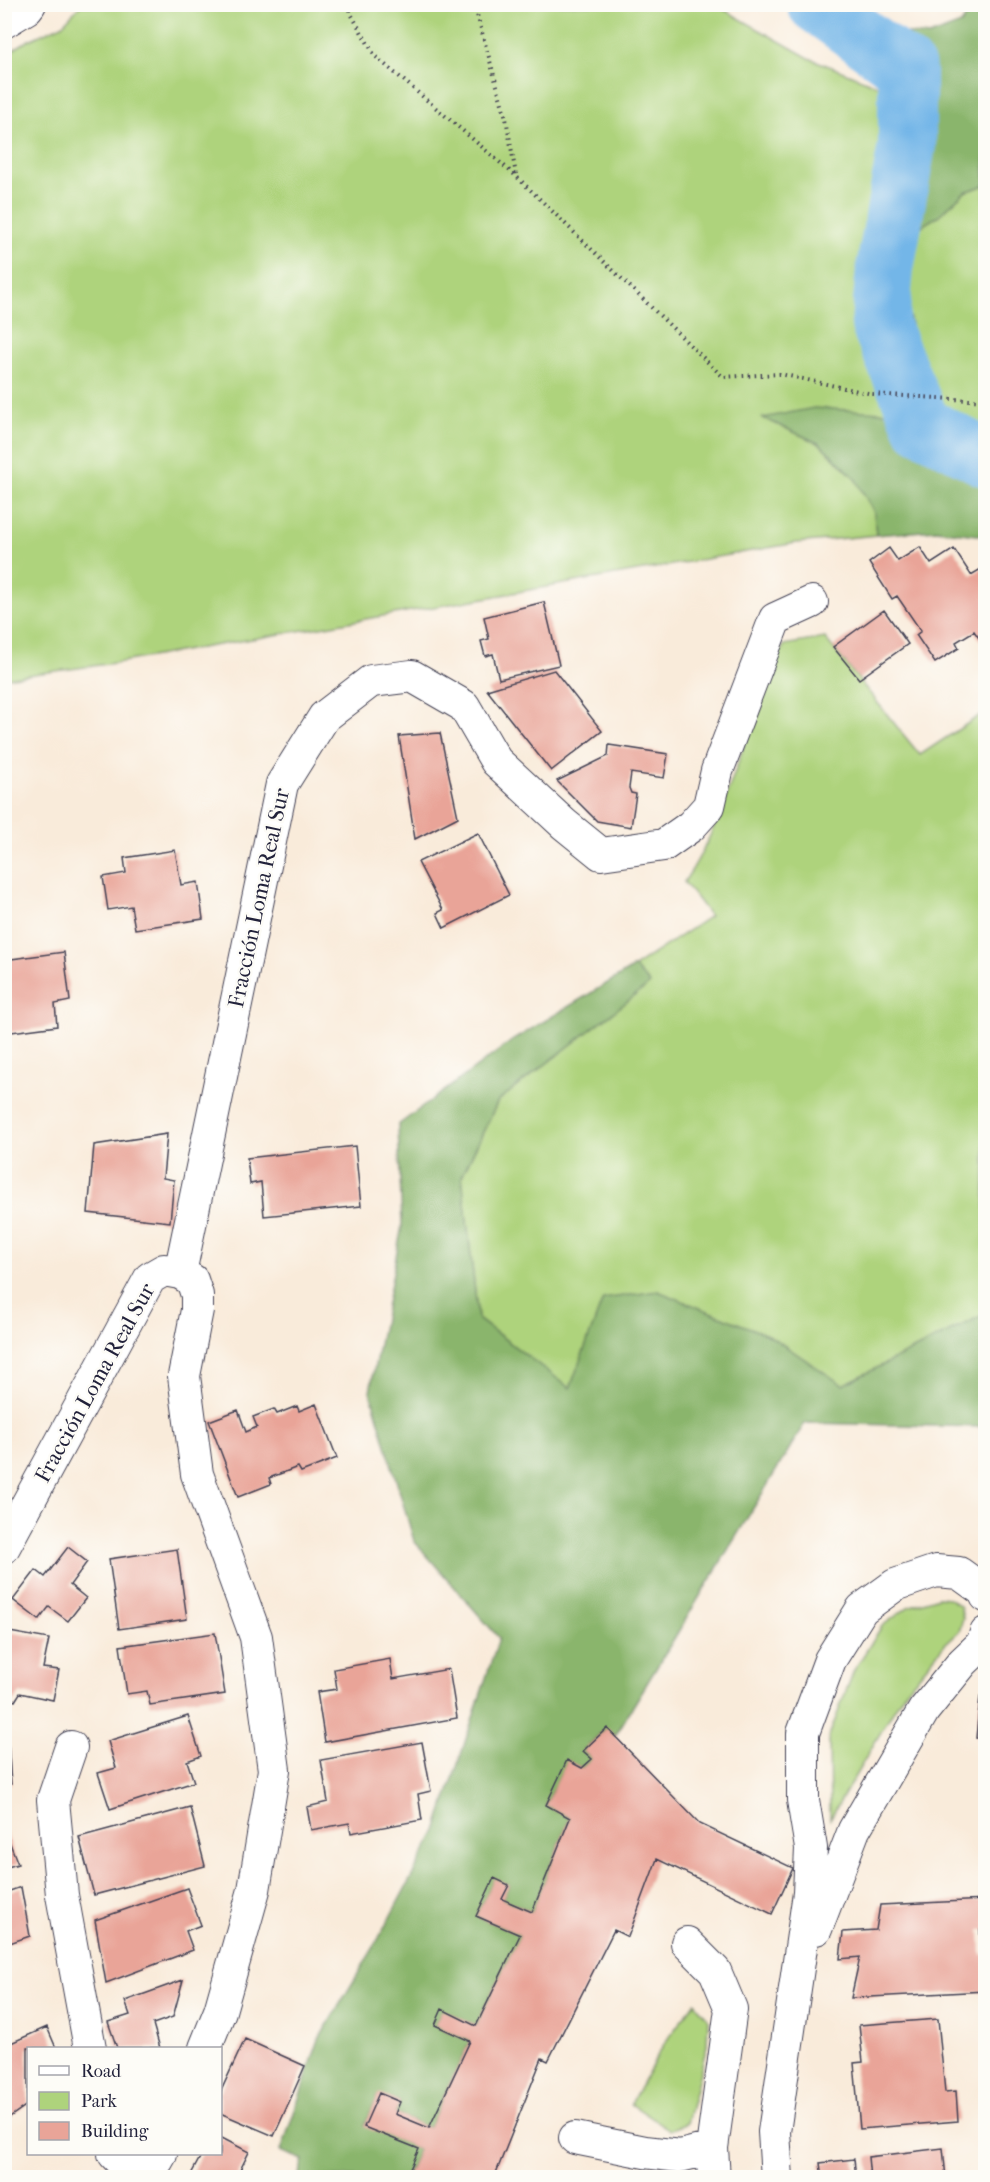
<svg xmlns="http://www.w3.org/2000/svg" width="990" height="2182" font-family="'IM FELL French Canon',serif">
  <rect width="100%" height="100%" fill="#fdfcf7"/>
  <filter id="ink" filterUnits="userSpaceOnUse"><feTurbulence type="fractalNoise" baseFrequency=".0167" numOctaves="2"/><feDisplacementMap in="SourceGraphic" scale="12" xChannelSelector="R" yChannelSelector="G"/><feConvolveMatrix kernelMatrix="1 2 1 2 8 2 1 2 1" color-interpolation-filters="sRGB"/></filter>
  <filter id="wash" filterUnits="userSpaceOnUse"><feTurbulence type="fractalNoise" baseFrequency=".008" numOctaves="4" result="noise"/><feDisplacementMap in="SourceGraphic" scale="24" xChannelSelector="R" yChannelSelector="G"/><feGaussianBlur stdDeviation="1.35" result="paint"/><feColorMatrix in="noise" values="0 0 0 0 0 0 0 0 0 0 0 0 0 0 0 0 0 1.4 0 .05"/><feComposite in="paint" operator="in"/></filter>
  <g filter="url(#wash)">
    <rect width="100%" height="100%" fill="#f9ebda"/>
    <path fill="#aed37c" stroke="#687a5c" stroke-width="1.5" d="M81,5h635l93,53 85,34 -6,55 -11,67 20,55 -4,40 28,66 -14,-70v-70l31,-19 27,-24 20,-7v284l-2,2 -52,-15 -21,-39 -146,1 56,26 34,33 20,35 2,23 -80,8 -674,119 -117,16v-623l22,-14 35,-16z
      M825,638l95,117 65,-43v602l-142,71 -73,-49 -200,53 -92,-70 -16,-143 36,-75 151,-117 -15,-17 76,-51 -26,-34c34,-49 51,-113 71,-169 8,-23 19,-45 29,-68z
      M938,1597l11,1 11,8 3,12 -4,13 -15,14 -42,51 -72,123 -1,-83 25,-66 28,-44 26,-19z
      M695,2002l13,17 -1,27 -20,77 -17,7 -39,-26 33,-60z"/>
    <path fill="#8ab56c" stroke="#566c54" stroke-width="1.5" d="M975,4l10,1v180l-20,7 -27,24 -31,19v70l14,71 -6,1 -22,-68 4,-40 -21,-55 12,-67 15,-114 26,3 32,-12z
      M814,408l85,5 11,4 21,39 52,15 2,-2v67l-49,-6 -60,5 -2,-23 -20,-35 -34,-33 -57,-26z
      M634,967l16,17 -152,117 -36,75 16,143 92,69 33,-89 55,-8 112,45 73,49 142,-71v113l-180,-4 -190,313 -9,-8 -23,23 9,8 -10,9 -15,-7 -21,44 24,13 -38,94 -30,-13 7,-14 -15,-6 -18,37 44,19 -44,91 -34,-16 -7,15 35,16 -41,87 -34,-14 5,-12 -21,-8 -15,32 55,23 -13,28h-108l5,-17 -22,-9 38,-112 55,-92 62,-116 63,-193 -85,-97 -44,-150 32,-165 -4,-101 115,-85z"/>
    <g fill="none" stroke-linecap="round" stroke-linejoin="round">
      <path stroke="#73b6e8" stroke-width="58" d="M816,4l91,65v76l-22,123 -5,56 42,101 64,33"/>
    </g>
    <g id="blocks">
      <path fill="#e9a498" d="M920,547l11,17 23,-15 17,26 15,-9v82l-12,-17 -18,11 3,6 -24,15 -19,-28 5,-4 -24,-35 -5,3 -23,-36 20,-15 9,13z
        M544,602l15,63 -60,14 -6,-25 -8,2 -4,-15 8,-2 -5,-22z
        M884,610l24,34 -49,35 -26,-32z
        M554,670l48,61 -51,40 -64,-81z
        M440,733l18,84 -43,22 -16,-103z
        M609,745l59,9 -4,24 -33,-5 -2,15 2,5 5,1 -5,33 -34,-6 -40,-40 51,-25z
        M478,833l31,62 -65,33 -7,-15 6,-3 -25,-48z
        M175,850l6,35 17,-3 5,37 -68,10 -4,-23 -23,4 -5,-33 23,-4 -2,-15z
        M64,952l6,49 -15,3 2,22 -53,7v-73z
        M167,1134l-4,44 11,2 -4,42 -82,-9 6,-68z
        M355,1146l6,60 -97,10 -3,-34 -11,2 -3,-26z
        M316,1404l21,54 -36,14 -3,-5 -29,11 2,6 -33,13 -29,-76 29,-11 8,22 11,-5 -4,-10 21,-8 3,5 20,-8 2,5z
        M68,1547l19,15 -17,23 16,13 -18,23 -19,-14 -10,13 -26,-20 23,-30 9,7z
        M177,1549l10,70 -68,10 -10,-70z
        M4,1631l45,8 -6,29 16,2 -6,30 -33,-7 -5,8 -11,-5z
        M215,1633l10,61 -75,11 -3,-14 -20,3 -7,-48z
        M390,1659l3,20 56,-10 8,49 -132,24 -8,-50 20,-3 -3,-20z
        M980,1696h6v43l-10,-1z
        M188,1716l13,40 -14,5 7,21 -84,27 -12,-36 18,-5 -8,-27z
        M4,1726h3l4,58 -7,1z
        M607,1728l93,96 93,44 -21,46 -115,-55 -29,78 -14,-7 -66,131 -6,-3 -48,120h-88l13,-29 -55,-22 15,-34 21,9 -5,12 34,14 41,-87 -35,-16 7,-16 34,17 44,-91 -44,-19 18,-38 15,7 -7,14 30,13 38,-94 -24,-13 21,-45 15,8 10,-9 -9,-8z
        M422,1742l9,49 -13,3 4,26 -71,13 -2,-10 -38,7 -4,-23 21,-5 -7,-42z
        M190,1807l15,59 -111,29 -15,-58z
        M4,1828l14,36 -14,4z
        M21,1887l9,49 -26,9v-52z
        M187,1888l14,37 -15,6 7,19 -87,33 -11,-63z
        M986,1900v30h-6l1,25 5,-1v37l-135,7 9,-41 -20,2 3,-27 33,-2 4,-25z
        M183,1980l-10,37 -20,7 7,24h-43l-9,-26 22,-7 -5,-14z
        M938,2019l7,73 11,-1 2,30 -98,8 -6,-66 9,-1 -4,-37z
        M47,2027l9,21h-28v56l-24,17v-75z
        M245,2039l60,27 -31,70 -54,-23v-20z
        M220,2137l29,15 -13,26h-47l13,-24h18z
        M943,2148l3,30h-76l-2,-21z
        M854,2159l2,19h-34l-2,-15z"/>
    </g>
  </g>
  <g filter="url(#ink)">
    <use href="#blocks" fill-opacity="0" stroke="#424053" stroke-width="1.5"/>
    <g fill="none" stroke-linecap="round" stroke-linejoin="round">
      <g stroke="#424053" stroke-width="34">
        <path id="minor" d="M4,22l23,-14 3,-4
          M180,1273l102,-489 42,-67 47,-36 41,-5 52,30 32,55 68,63 37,30 63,-9 27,-19 18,-20 8,-35 58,-152 37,-17
          M4,1547l146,-269 14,-8 16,3 12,7 5,15v15l-13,66 13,98 59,163 18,133 -20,120 -34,121 -15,37
          M71,1747l-18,53 9,95 28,153
          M816,1929l38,-99 70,-120 39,-48 19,-18 4,-11
          M687,1943l28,28 16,38 -19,139 2,30
          M575,2138l70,14 35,4 32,-8
          M114,2154l17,18 26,-11 4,-7
          M777,2178l-3,-46 35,-239 2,-45 -8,-48v-67l27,-73 32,-51 33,-24 41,-14 23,2 25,18 2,5"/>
      </g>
      <path stroke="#424053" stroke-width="4" stroke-dasharray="1.5 4.5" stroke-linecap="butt" d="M350,4v8l25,44 141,120 207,201 57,-3 92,20 114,7
        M474,4l32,114 10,57"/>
      <use href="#minor" stroke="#fff" stroke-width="32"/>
    </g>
  </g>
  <g text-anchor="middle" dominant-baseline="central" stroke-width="5" stroke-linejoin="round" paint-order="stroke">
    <g font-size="22" fill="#22223b" stroke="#fdfcf7">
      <text transform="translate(259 898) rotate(-78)">Fracción Loma Real Sur</text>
      <text transform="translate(95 1383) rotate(-61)">Fracción Loma Real Sur</text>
    </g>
  </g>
  <rect width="990" height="2182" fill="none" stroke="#fdfcf7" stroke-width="24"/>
  <rect x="27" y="2047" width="195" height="108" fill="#fdfcf7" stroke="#a5a5ac" stroke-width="1.5"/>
  <rect x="39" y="2066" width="30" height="9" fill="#ffffff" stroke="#a5a5ac" stroke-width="1.5"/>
  <text x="81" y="2077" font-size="18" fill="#22223b">Road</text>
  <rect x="39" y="2092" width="30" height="18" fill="#aed37c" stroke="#a5a5ac" stroke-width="1.5"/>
  <text x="81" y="2107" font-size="18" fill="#22223b">Park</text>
  <rect x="39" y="2122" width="30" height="18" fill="#e9a498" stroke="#a5a5ac" stroke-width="1.5"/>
  <text x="81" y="2137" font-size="18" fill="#22223b">Building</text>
</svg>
